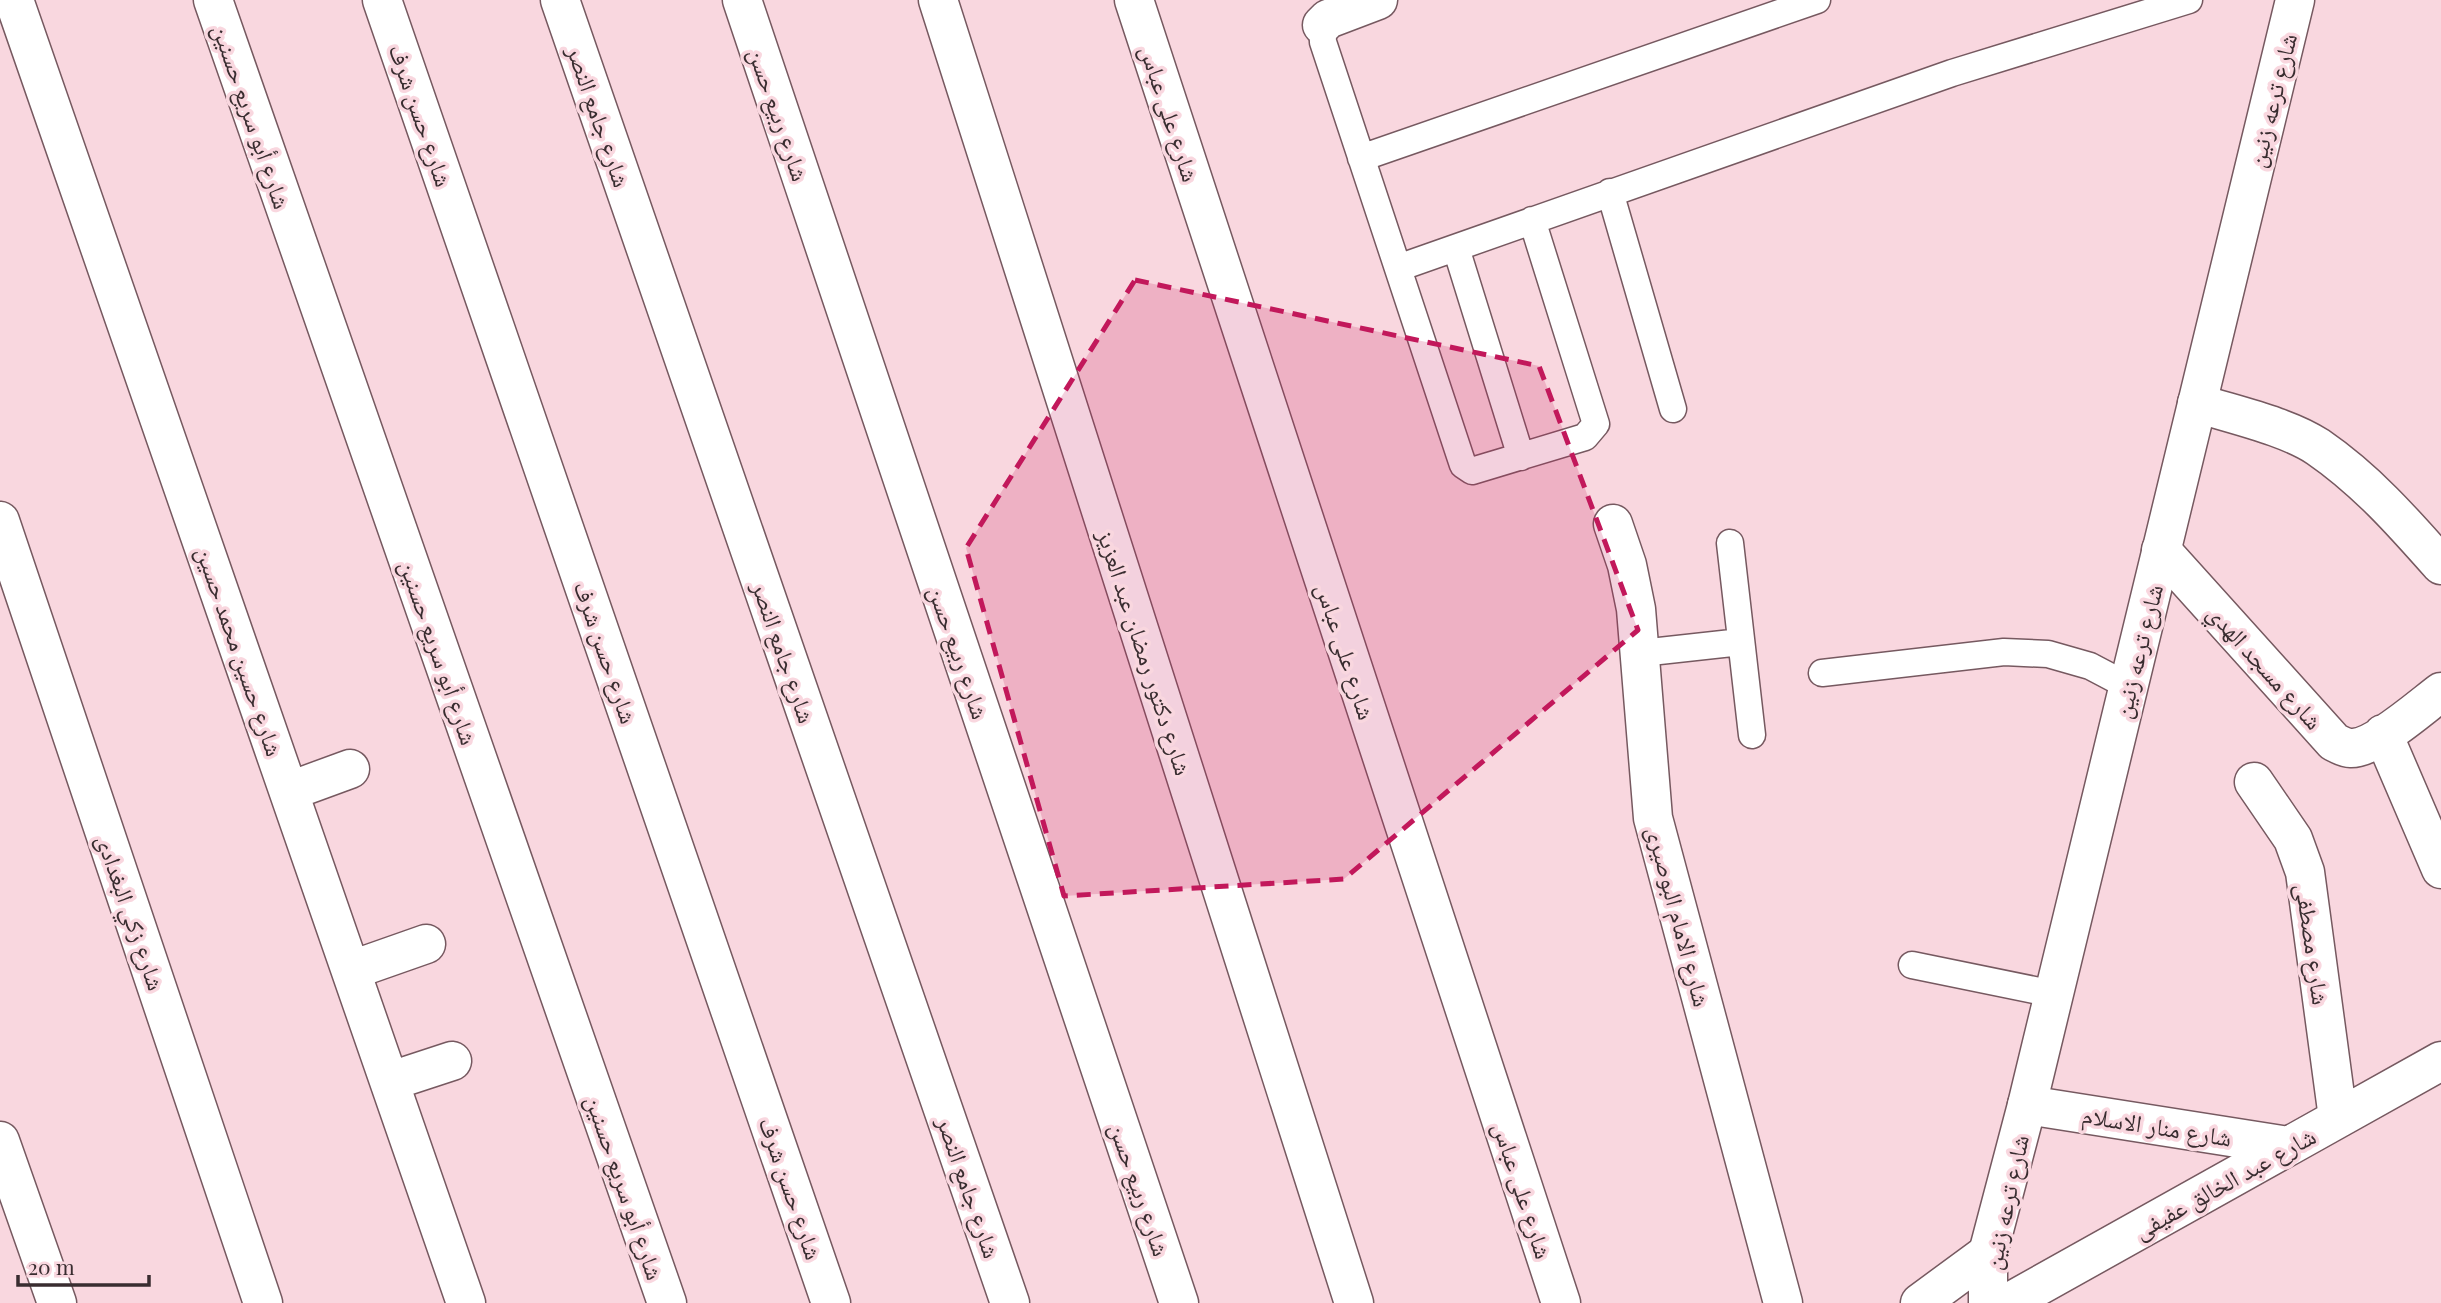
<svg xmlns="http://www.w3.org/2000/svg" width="2441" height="1303" font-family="'Playfair Display','Noto Naskh Arabic',serif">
  <rect width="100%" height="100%" fill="#f9d7df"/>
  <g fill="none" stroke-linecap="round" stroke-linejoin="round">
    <g stroke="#765960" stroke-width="29">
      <path id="service" d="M1322,25l1,17 137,414 3,9 9,6 113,-34 11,-13 -64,-204
        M1361,158l456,-158
        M1610,192l63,217
        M1456,248l65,209
        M1398,268l554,-195 237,-73
        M1730,543l22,192
        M1641,653l100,-11
        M1822,673l182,-21 44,2 42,12 38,20
        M1912,965l142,29"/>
    </g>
    <g stroke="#765960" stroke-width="41">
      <path id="minor" d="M14,0l452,1303
        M213,0l454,1303
        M382,0l449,1303
        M560,0l450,1303
        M742,0l437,1303
        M938,0l416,1303
        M1134,0l427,1303
        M1322,25l6,-6 50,-19
        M2197,403c37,12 89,23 121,44 48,33 85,75 123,118
        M0,521l263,782
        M1613,524l14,41 9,44 17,209 130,485
        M2161,550l173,192c4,2 11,6 16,6 23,2 72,-42 91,-56
        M2383,734l58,135
        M2254,782l39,57 12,33 33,246
        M290,791l60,-22
        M352,970l74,-26
        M391,1081l61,-20
        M2027,1105l261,41
        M0,1141l57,162
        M1920,1303l68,-50
        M2008,1303l433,-242"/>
    </g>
    <g stroke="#765960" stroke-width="41">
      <path id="tertiary" d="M1988,1303v-50l39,-148 268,-1105"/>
    </g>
    <use href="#service" stroke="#fff" stroke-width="26"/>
    <use href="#minor" stroke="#fff" stroke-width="38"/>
    <use href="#tertiary" stroke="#fff" stroke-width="38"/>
  </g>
  <path fill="#c2185b" fill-opacity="0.2" stroke="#c2185b" stroke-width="5" stroke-dasharray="14 9" stroke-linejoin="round" d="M1135,280l404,86 99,264 -294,249 -280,17 -98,-348z"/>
  <g text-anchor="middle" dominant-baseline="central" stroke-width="7" stroke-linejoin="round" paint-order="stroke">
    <g font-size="24" fill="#392d30" stroke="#f9d7df">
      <text transform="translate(2271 100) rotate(-76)">شارع ترعه زنين</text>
      <text transform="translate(1171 113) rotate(72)">شارع على عباس</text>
      <text transform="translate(780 114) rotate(71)">شارع ربيع حسن</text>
      <text transform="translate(422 115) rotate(71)">شارع حسن شرف</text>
      <text transform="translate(253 116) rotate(71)">شارع أبو سريع حسنين</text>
      <text transform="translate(600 116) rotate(71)">شارع جامع النصر</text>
      <text transform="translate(241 651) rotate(71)">شارع حسين محمد حسين</text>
      <text transform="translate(1347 651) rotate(72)">شارع على عباس</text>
      <text transform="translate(2137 651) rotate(-76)">شارع ترعه زنين</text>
      <text transform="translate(440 652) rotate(71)">شارع أبو سريع حسنين</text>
      <text transform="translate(607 652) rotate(71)">شارع حسن شرف</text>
      <text transform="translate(785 652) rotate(71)">شارع جامع النصر</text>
      <text transform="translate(960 652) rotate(71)">شارع ربيع حسن</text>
      <text transform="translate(1146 652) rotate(72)">شارع دكتور رمضان عبد العزيز</text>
      <text transform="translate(2266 666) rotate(48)">شارع مسجد الهدي</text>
      <text transform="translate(132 912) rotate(71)">شارع زكي البغدادى</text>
      <text transform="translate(1680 916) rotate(75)">شارع الامام البوصيرى</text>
      <text transform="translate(2314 944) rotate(82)">شارع مصطفى</text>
      <text transform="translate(2157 1125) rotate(9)">شارع منار الاسلام</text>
      <text transform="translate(2224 1182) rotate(-29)">شارع عبد الخالق عفيفى</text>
      <text transform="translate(626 1187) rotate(71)">شارع أبو سريع حسنين</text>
      <text transform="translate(970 1187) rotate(71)">شارع جامع النصر</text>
      <text transform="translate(792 1188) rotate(71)">شارع حسن شرف</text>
      <text transform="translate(1141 1189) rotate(71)">شارع ربيع حسن</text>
      <text transform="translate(1524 1190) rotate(72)">شارع على عباس</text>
      <text transform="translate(2005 1202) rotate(-78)">شارع ترعه زنين</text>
    </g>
  </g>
  <path d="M18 1275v10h131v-10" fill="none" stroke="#392d30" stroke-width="3.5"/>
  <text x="28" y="1275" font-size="21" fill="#392d30" stroke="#f9d7df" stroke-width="5" paint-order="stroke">20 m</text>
</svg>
